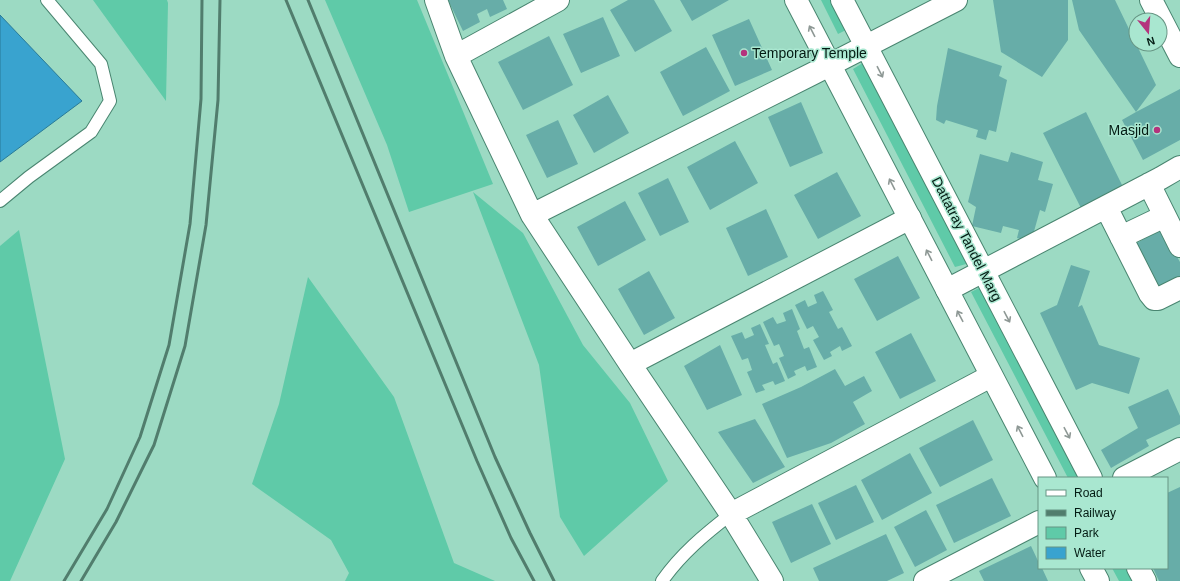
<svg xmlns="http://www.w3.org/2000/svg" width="1180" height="581" font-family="Arial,sans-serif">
  <rect width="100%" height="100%" fill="#9cdac3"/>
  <path fill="#5fcaa8" d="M93,0h74l1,3 -2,98z
    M325,0h92l76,184 -84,28 -22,-67z
    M821,0h15l14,28 -12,6z
    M866,61l104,202 -15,4 -102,-198z
    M473,192l50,41 60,112 47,58 38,78 -84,75 -24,-39 -21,-152z
    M19,230l46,229 -55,122h-10v-335z
    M308,277l86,120 60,166 41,18h-150l4,-8 -18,-33 -79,-56 27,-80z
    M983,286l98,192h-13l-97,-186z
    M1112,568h17l7,13h-17z"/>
  <path fill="#39a3cf" stroke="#297a97" d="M0,15l82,86 -82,61z"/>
  <path fill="#67ada8" d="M448,0h55l4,9 -17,8 -3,-8 -10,5 3,8 -17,9z
    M628,0h26l18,31 -37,21 -25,-42z
    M680,0h49l-37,21z
    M993,0h75v40l-26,37 -41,-25z
    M1072,0h43l41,85 -20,27 44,-23v51l-37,20 -21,-40 14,-8 -57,-82z
    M603,17l17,39 -39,17 -18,-39z
    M749,19l23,51 -37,16 -23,-51z
    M549,36l24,49 -50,25 -25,-48z
    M706,47l24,44 -47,25 -23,-44z
    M948,48l54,18 -3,10 8,4 -11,52 -7,-2 -3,10 -10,-3 2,-7 -32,-10 -2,4 -8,-4 1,-14z
    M608,95l21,38 -35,20 -21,-38z
    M801,102l22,51 -33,14 -22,-50z
    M1086,112l38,77 -42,21 -39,-77z
    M558,120l20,44 -31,14 -21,-43z
    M735,141l23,42 -48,27 -23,-43z
    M1011,152l32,10 -5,18 15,4 -8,28 -5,-2 -9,32 -14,-4 2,-8 -16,-4 -2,7 -29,-7 4,-19 -8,-5 12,-48 28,8z
    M837,172l24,44 -43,23 -24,-44z
    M668,178l21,44 -29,14 -22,-43z
    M625,201l21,39 -48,26 -21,-39z
    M766,209l22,48 -40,19 -22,-48z
    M1161,229l19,33v19l-24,12 -26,-46z
    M898,256l22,42 -43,23 -23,-42z
    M1071,265l19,6 -12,36 4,-2 17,40 41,13 -11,36 -37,-11 -16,7 -36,-77 17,-8z
    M649,271l26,47 -31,17 -26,-46z
    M823,291l10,19 -4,2 9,17 4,-2 10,19 -10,5 -2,-5 -10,6 2,4 -8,4 -11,-20 6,-3 -6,-11 -6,3 -12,-24 10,-5 3,7 9,-4 -3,-8z
    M792,309l8,20 -3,2 7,18 5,-2 8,20 -10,4 -2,-5 -11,5 2,4 -8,4 -9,-21 5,-2 -5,-12 -5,2 -11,-24 10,-5 4,7 9,-3 -3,-8z
    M760,324l9,20 -4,1 8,19 4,-2 8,19 -10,4 -2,-4 -11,4 3,5 -9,3 -9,-21 5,-2 -4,-12 -6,2 -11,-24 11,-4 3,7 9,-4 -3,-7z
    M911,333l25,48 -36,18 -25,-47z
    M720,345l22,50 -35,15 -23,-44z
    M835,369l10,17 19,-10 8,15 -19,11 12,22 -34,19 -44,15 -25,-54 39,-17z
    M1168,389l12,27v8l-34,16 3,6 -38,22 -10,-18 37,-22 -10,-21z
    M755,419l30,48 -32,16 -35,-51z
    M973,420l20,40 -53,27 -21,-39z
    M910,453l22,40 -50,27 -21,-40z
    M992,478l19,38 -57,27 -18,-38z
    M856,485l18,37 -38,18 -18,-37z
    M1180,487v94h-21l-6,-13h14v-75z
    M812,504l19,40 -40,19 -19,-41z
    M926,510l21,40 -32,17 -21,-40z
    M886,534l18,39 -17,8h-68l-6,-13z
    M1031,546l8,17v5h3l6,13h-64l-5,-10z"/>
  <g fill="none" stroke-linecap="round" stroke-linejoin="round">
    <g stroke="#498570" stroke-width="14">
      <path id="service" d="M0,201l29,-24 62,-45 19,-31 -9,-37 -54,-64
        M662,581c19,-27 43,-47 69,-67"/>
    </g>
    <g stroke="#498570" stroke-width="24">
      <path id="minor" d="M436,0l20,56 76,159 98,149 101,150 41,67
        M1151,0l29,56
        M456,56l102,-56
        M1149,184l31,62
        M1106,207l44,87 4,5h4l22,-11
        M532,215l282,-142 142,-73
        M1121,237l44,-21
        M947,290l214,-112 19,-11
        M630,364l280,-146
        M1124,478l56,-29
        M731,514l260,-138
        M925,581l114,-59"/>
    </g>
    <g stroke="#498570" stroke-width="24">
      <path id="secondary" d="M796,0l249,478
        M842,0l249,478
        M1091,568l7,13
        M1138,568l7,13"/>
    </g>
    <use href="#service" stroke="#fff" stroke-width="12"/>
    <use href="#minor" stroke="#fff" stroke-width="22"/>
    <use href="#secondary" stroke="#fff" stroke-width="22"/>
    <path stroke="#517d6d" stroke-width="3" d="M286,0l191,461 34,77 23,43
      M308,0l187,457 35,76 24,48
      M64,581l43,-72 33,-72 29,-92 21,-121 11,-125 1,-99
      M81,581l35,-59 38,-77 31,-99 21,-121 12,-125 2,-100"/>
  </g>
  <defs><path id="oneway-shaft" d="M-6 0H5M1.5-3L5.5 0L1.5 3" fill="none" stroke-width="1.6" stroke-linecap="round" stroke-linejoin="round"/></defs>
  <g stroke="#8e9895">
    <use href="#oneway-shaft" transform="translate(812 31) rotate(-117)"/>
    <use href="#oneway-shaft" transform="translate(880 72) rotate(63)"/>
    <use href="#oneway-shaft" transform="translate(892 184) rotate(-117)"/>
    <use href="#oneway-shaft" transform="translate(929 255) rotate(-117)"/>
    <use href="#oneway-shaft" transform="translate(960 316) rotate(-118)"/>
    <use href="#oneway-shaft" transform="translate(1007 317) rotate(62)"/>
    <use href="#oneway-shaft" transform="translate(1020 431) rotate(-117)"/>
    <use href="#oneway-shaft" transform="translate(1067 433) rotate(62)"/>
  </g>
  <g fill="#b4337d" stroke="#a9e7d0" stroke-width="1.5">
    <circle cx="744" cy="53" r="4"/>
    <circle cx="1157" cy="130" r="4"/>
  </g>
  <g text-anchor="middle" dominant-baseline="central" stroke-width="3" stroke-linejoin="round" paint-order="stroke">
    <g font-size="14" fill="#031b13" stroke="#a9e7d0" text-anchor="start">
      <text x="752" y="53">Temporary Temple</text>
      <text x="1149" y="130" text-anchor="end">Masjid</text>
    </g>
    <g font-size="14" fill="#031b13" stroke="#a9e7d0">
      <text transform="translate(967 239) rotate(63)">Dattatray Tandel Marg</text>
    </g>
  </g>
  <rect x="1038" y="477" width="130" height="92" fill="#a9e7d0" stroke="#679584"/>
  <rect x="1046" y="490" width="20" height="6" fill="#ffffff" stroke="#679584"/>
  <text x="1074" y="497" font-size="12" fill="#031b13">Road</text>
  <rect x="1046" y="510" width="20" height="6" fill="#517d6d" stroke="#679584"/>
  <text x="1074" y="517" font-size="12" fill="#031b13">Railway</text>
  <rect x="1046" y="527" width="20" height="12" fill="#5fcaa8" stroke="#679584"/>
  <text x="1074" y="537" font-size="12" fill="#031b13">Park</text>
  <rect x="1046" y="547" width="20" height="12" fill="#39a3cf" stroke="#679584"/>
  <text x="1074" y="557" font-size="12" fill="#031b13">Water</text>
  <g transform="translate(1148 32) rotate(163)"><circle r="19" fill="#a9e7d0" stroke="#679584"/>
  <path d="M0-3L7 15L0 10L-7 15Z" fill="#b4337d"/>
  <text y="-6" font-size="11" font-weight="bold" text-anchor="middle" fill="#031b13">N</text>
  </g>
</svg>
